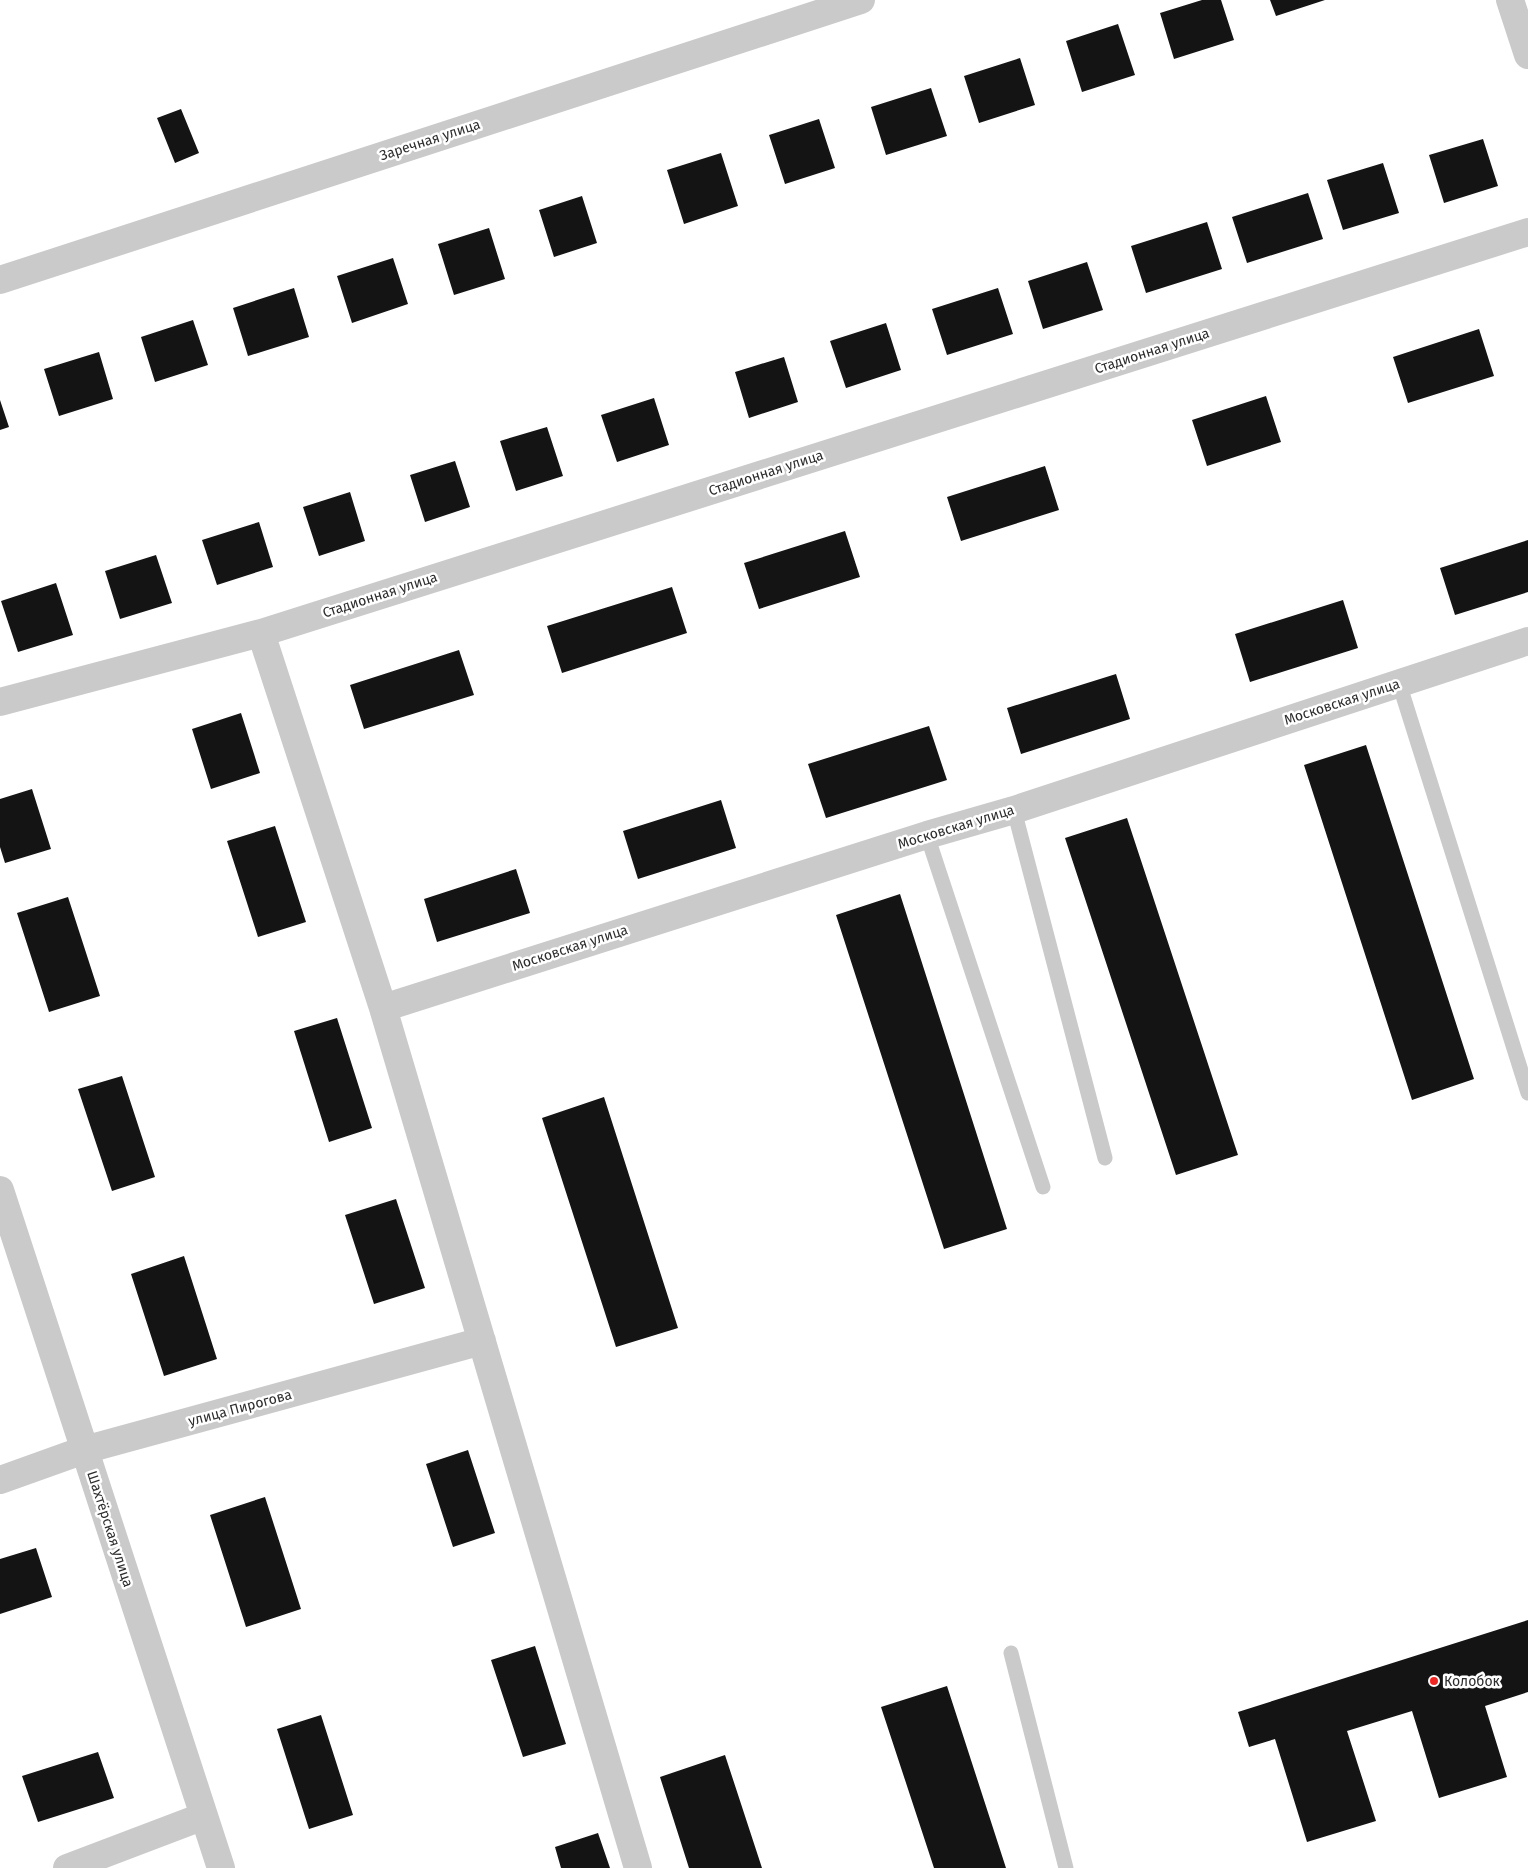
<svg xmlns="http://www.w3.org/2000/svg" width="1528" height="1868" font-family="'Fira Sans',sans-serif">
  <rect width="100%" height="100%" fill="#fff"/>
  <path fill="#141414" d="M1202,0h19l13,40 -60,19 -14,-46z
    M1270,0h55l-49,16z
    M1118,24l17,51 -53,17 -16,-51z
    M1020,58l15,47 -56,18 -15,-47z
    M931,88l16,48 -61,19 -15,-48z
    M181,109l18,44 -24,10 -18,-45z
    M819,119l16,49 -50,16 -16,-49z
    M1483,139l15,47 -54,17 -15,-48z
    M721,153l17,53 -54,18 -17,-54z
    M1383,163l16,50 -56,17 -16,-50z
    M1308,193l15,46 -76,24 -15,-46z
    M582,196l15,47 -43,14 -15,-47z
    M1207,222l15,47 -76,24 -15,-47z
    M489,228l16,51 -51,16 -16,-51z
    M393,258l15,46 -56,19 -15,-47z
    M1087,262l16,48 -60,19 -15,-48z
    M294,288l15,49 -61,19 -15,-48z
    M998,288l15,46 -66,21 -15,-46z
    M193,320l15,45 -53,17 -14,-45z
    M886,323l15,47 -55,18 -16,-47z
    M1479,329l15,47 -86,27 -15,-46z
    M99,352l14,47 -54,17 -15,-47z
    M784,357l14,45 -49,16 -14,-46z
    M1266,396l15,46 -74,24 -15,-46z
    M654,398l15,47 -52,17 -16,-47z
    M0,400l9,27 -9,3z
    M547,427l16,49 -47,15 -16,-50z
    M455,461l15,46 -45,15 -15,-47z
    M1045,466l14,44 -98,31 -14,-44z
    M350,492l15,49 -46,15 -16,-49z
    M259,522l14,45 -56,18 -15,-45z
    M845,531l15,46 -101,32 -15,-46z
    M1528,540v52l-73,23 -15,-47z
    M156,555l16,48 -52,16 -15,-48z
    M56,583l17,52 -55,17 -17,-51z
    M672,587l15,46 -125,40 -15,-47z
    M1343,600l15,48 -108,34 -15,-48z
    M459,650l15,45 -110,34 -14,-44z
    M1116,674l14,45 -109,35 -14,-46z
    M241,713l19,60 -49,16 -19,-60z
    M929,726l18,54 -121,38 -18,-54z
    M1366,745l108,334 -62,21 -108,-335z
    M32,789l19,60 -46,14 -5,-16v-48z
    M721,800l15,48 -98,31 -15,-48z
    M1127,818l111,337 -62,20 -111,-337z
    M275,826l31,96 -48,15 -31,-96z
    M516,869l14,44 -93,29 -13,-43z
    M900,894l107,335 -63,20 -108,-334z
    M68,897l32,99 -51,16 -32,-99z
    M337,1018l35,110 -43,14 -35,-111z
    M122,1076l33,101 -43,14 -34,-102z
    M604,1097l74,231 -62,19 -74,-229z
    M396,1199l29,89 -51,16 -29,-89z
    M184,1256l33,103 -53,17 -33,-102z
    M468,1450l27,83 -42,14 -27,-83z
    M265,1497l36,112 -55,18 -36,-112z
    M36,1548l16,49 -52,17v-55z
    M1528,1620v72l-43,14 22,71 -68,21 -27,-87 -65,20 29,90 -69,21 -32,-103 -26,8 -11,-35z
    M535,1646l31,98 -43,13 -32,-97z
    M947,1686l59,182h-72l-53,-161z
    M321,1715l32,100 -44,14 -32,-100z
    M98,1752l16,46 -76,24 -16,-46z
    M725,1755l37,113h-73l-29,-91z
    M598,1833l12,35h-49l-6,-21z"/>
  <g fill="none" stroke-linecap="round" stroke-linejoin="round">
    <path stroke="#cacaca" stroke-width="15" d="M1399,683l129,410
      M1014,810l91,348
      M927,835l116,352
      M1011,1653l55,215"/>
    <path stroke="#cacaca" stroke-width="28" d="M1510,0l18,55
      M0,280l861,-280
      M261,633l122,375 255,860
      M0,702l261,-69 1267,-401
      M383,1008l544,-173 87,-25 514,-169
      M0,1190l221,678
      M0,1480l84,-30 398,-109
      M67,1868l137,-52"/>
  </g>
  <circle fill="#f12622" stroke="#fff" stroke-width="2" cx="1434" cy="1681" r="5"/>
  <g text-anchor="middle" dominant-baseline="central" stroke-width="5" stroke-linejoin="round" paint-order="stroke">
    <g font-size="14" fill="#2d2d2d" stroke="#fff">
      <text transform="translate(430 140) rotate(-18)">Заречная улица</text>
      <text transform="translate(1152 351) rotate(-18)">Стадионная улица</text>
      <text transform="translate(766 473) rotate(-18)">Стадионная улица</text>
      <text transform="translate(380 595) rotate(-18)">Стадионная улица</text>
      <text transform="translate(1342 702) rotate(-18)">Московская улица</text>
      <text transform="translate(956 827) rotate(-17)">Московская улица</text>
      <text transform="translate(570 948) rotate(-18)">Московская улица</text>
      <text transform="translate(240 1408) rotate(-15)">улица Пирогова</text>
      <text transform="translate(110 1529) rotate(72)">Шахтёрская улица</text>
    </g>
    <g font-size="14" fill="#2d2d2d" stroke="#fff" text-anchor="start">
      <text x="1444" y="1681">Колобок</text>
    </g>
  </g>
</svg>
